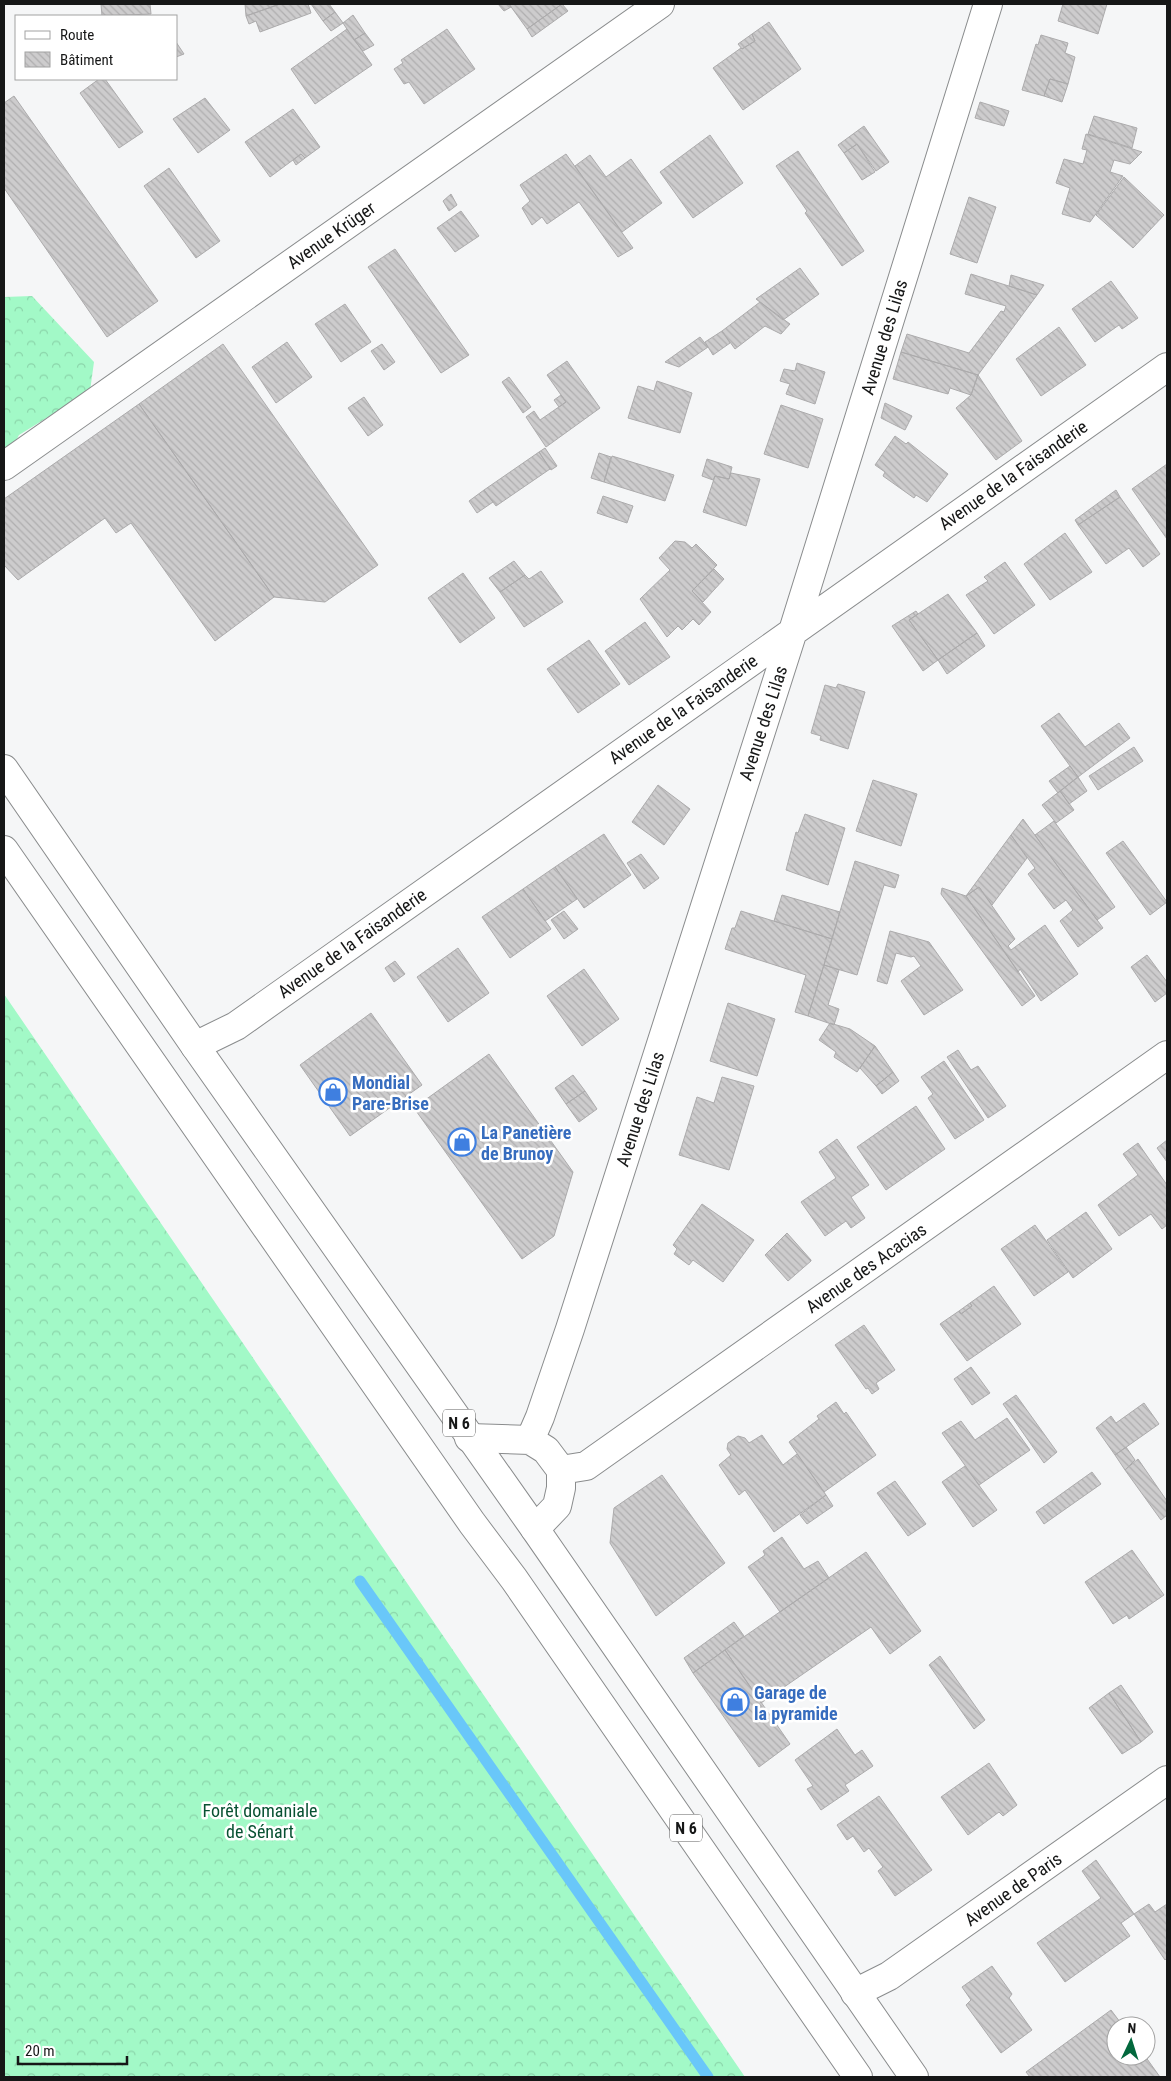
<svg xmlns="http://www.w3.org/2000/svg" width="1171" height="2081" font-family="'Roboto Condensed',sans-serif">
  <defs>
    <pattern id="forest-crowns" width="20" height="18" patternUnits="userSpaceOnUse" patternTransform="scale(1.25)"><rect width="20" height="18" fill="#a2f9c7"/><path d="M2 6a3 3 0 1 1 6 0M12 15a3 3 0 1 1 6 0" fill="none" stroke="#8bd5aa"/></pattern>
    <pattern id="building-back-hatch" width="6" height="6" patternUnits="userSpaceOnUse" patternTransform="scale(1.25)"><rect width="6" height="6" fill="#cdcccd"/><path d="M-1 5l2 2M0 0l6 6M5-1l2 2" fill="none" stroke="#afaeaf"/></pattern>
  </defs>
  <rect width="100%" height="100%" fill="#f5f6f7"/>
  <path fill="url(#forest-crowns)" d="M32,296l62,66 -4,29 -71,44 -15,29v-167z
    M4,994l741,1083h-741z"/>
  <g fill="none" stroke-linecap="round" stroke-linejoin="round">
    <path stroke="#69c7f9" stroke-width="11" d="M360,1581l348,496"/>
  </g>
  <path fill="url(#building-back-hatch)" stroke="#acabac" d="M101,4h49l1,10 -49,2z
    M245,4h35l-34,12z
    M280,4h28l3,9 -51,19 -4,-11 -7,3 -3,-8z
    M311,4h18l6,8 -12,9z
    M498,4h11l2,3 -7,4z
    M509,4h53l-35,25z
    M562,4l6,7 -36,26 -5,-8z
    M1063,4h44l-9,30 -40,-13z
    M335,12l8,11 -12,8 -8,-10z
    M353,15l12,18 -11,7 -11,-17z
    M769,22l32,47 -58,41 -30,-42 28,-20 1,1 13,-8 -3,-7z
    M347,29l25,36 -57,39 -24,-35z
    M447,29l28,40 -51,35 -15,-22 -5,2 -10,-15 9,-6 -2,-3z
    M365,33l9,12 -11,6 -9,-11z
    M752,34l3,7 -13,8 -4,-5z
    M1041,35l27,8 -3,10 10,4 -7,27 -18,-5 -6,17 -22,-6 14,-46 2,1z
    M176,42l8,12 -8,3z
    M99,79h6l38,53 -24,16 -39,-55z
    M1050,79l18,5 -6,18 -18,-6z
    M14,96l144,205 -51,36 -103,-149v-85z
    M205,98l25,32 -32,23 -25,-34z
    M980,102l29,9 -5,15 -29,-8z
    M293,109l27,38 -15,11 -4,-4 -31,23 -25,-35z
    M1094,116l43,12 -5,20 -44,-14z
    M864,126l25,36 -13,9 -19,-27 -13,9 -6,-8z
    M1086,134l56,18 -12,12 -16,-4 -4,12 13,4 -33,46 -28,-8 8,-26 -14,-5 8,-24 19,5 4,-14 -5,-1z
    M710,135l33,48 -50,35 -33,-46z
    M857,144l18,28 -13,8 -18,-27z
    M798,151l66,100 -22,15 -37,-53 2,-2 -31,-45z
    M301,154l4,4 -9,7 -3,-5z
    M566,154l67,94 -15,9 -39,-55 -32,22 -5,-7 -10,8 -10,-17 8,-7 -10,-16z
    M590,155l16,22 25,-18 31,44 -40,29 -47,-66z
    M169,168l51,73 -24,17 -52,-72z
    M1124,177l40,38 -31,33 -37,-33z
    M451,194l6,11 -8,6 -6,-10z
    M969,197l27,10 -19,56 -27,-9z
    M461,211l18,25 -24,16 -18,-24z
    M395,249l74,106 -28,18 -73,-106z
    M800,268l19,26 -36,26 -27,-21z
    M971,274l66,21 -59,80 -77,-23 6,-18 62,19 32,-42 3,1 2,-6 -41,-12z
    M1011,275l33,10 -7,10 -28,-9z
    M1111,281l27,37 -16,11 -3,-4 -24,17 -23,-33z
    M760,302l30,22 -9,10 -16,-8 -30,23 -13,-18z
    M345,304l26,38 -30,20 -26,-38z
    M1059,327l27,38 -45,31 -25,-37z
    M722,331l8,12 -17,12 -8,-13z
    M700,337l8,10 -29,20 -14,-5z
    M287,342l25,35 -36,26 -24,-36z
    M223,344l155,221 -53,37 -51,-5 -135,-193z
    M382,344l13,18 -11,8 -13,-19z
    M901,352l77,23 -7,20 -21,-7 -2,6 -55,-15z
    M567,361l33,47 -54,39 -20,-30 8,-6 6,9 26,-18 -19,-27z
    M797,363l28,9 -10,32 -29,-10 4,-10 -10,-3 4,-12 11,2z
    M978,375l44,66 -26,19 -40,-52 15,-13z
    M509,377l22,30 -8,6 -21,-31z
    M657,381l35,12 -12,40 -52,-15 10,-32 16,5z
    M561,395l5,7 -7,5 -5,-7z
    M364,397l19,28 -15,11 -20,-28z
    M885,403l27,13 -7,14 -24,-12z
    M139,404l135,193 -59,44 -84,-118 -15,10 -11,-15 -87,62 -14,-15v-66z
    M781,405l42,14 -15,49 -44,-14z
    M895,436l11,8 2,-2 40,32 -21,28 -11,-7 -2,3 -31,-22 2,-4 -10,-7z
    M545,448l12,18 -6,4 -12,-18z
    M539,452l11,17 -54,37 -12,-16z
    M599,453l12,4 -7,25 -13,-4z
    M612,456l62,19 -9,26 -61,-19z
    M707,459l25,8 -3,12 -14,-3 -2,4 -11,-4z
    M1167,464v75l-35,-50z
    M731,473l29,6 -14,47 -43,-14 12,-36 14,3z
    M484,490l9,12 -16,11 -8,-12z
    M1116,490l4,7 -42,28 -3,-5z
    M603,496l30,10 -6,17 -30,-10z
    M1120,497l40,57 -17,13 -14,-19 -23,16 -28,-39z
    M1065,533l27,39 -42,28 -26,-36z
    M675,541l10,1 7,6 4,-4 21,21 -25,26 19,21 -12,13 -6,-6 -11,11 -4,-4 -11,11 -27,-38 30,-29 -11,-12z
    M514,561l11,14 -25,17 -11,-14z
    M1005,562l30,43 -41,29 -28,-39 22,-14 -4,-4z
    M714,569l10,10 -21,23 -11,-11z
    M541,571l22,31 -39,25 -24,-35 25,-17 4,4z
    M463,573l32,45 -35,25 -32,-45z
    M948,594l29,39 -39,27 -29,-40z
    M916,611l2,3 -9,6 29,40 -15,11 -31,-45z
    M645,622l25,35 -41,28 -24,-34z
    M977,633l8,13 -38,28 -9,-14z
    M589,640l31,44 -42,29 -31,-44z
    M838,684l27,8 -17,57 -28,-9 1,-4 -10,-3 14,-48 11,3z
    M1059,713l26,34 34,-24 11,15 -52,39 -37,-51z
    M1134,747l9,14 -45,29 -9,-14z
    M1070,766l8,11 -20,16 -9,-12z
    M1078,777l9,14 -18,13 -9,-13z
    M873,780l44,14 -16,52 -45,-15z
    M658,785l32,24 -26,36 -32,-23z
    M1060,791l14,19 -18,13 -14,-18z
    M805,814l40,14 -17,57 -42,-15 10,-38 2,1z
    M1023,819l80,109 -25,19 -18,-26 13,-11 -7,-10 -12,9 -26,-35 7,-6 -24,-33z
    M1054,821l61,86 -18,13 -62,-85z
    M604,834l27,41 -47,33 -29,-41z
    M1011,835l16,23 -35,47 -13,-18 -13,9z
    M1123,841l44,61 -17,13 -44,-62z
    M641,854l18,24 -15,11 -17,-26z
    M855,861l44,14 -4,13 -11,-3 -27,90 -33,-10z
    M555,867l22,32 -32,22 -22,-32z
    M979,887l36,52 -7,7 3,4 34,-25 33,49 -37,27 -21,-32 -2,3 -52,-76z
    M942,888l24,8 69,100 -13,10 -81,-112z
    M523,889l28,40 -41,29 -28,-41z
    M782,895l58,17 -8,27 -58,-18z
    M564,911l14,18 -14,10 -13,-19z
    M741,911l91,28 -24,77 -13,-4 11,-37 -81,-26 7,-21h3z
    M890,931l39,11 34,48 -39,25 -23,-34 20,-15 -7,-10 -3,1 -15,-4 -9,31 -10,-3z
    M458,948l31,45 -41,29 -31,-45z
    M1147,955l20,27v11l-12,9 -24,-35z
    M395,961l10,13 -11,8 -9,-14z
    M824,965l15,5 -11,35 11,4 -5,16 -26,-9z
    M584,969l35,50 -37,27 -35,-50z
    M728,1003l47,16 -18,57 -47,-15z
    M371,1013l51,72 -72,51 -50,-71z
    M830,1023l20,6 25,17 -18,26 -23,-15 2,-5 -17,-12z
    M875,1046l18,26 -17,14 -16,-18z
    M958,1050l13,20 7,-4 28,40 -18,12 -41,-61z
    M489,1054l84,118 -19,64 -32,23 -108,-151z
    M944,1061l40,59 -29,19 -27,-41 5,-4 -12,-17z
    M893,1072l6,9 -17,13 -6,-8z
    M573,1075l12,16 -19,13 -11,-16z
    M722,1077l32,9 -25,84 -50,-15 18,-58 17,6z
    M585,1091l12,18 -18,13 -13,-18z
    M916,1106l29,43 -59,41 -29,-43z
    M837,1139l32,46 -18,12 14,21 -14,10 -5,-7 -21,15 -24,-34 35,-24 -17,-26z
    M1167,1140v22l-10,-14z
    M1138,1143l29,42v40l-5,4 -11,-15 -32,22 -21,-31 40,-30 -15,-21z
    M702,1204l52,36 -31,42 -30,-22 -4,5 -15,-11 3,-5 -4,-4z
    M1086,1212l26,37 -39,29 -26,-38z
    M1035,1225l33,47 -34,24 -33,-47z
    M787,1233l24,27v1l-26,-26z
    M785,1235l26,26 -23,20 -23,-26z
    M994,1286l27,38 -54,37 -27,-37 19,-13 2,3 11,-8 -2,-3z
    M970,1303l2,3 -11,8 -2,-3z
    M864,1325l31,45 -19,13 3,6 -7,5 -4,-6 -2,1 -31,-44z
    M971,1367l19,26 -18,12 -18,-26z
    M1016,1395l41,57 -13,11 -41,-59z
    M836,1402l8,12 2,-2 30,43 -52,37 -35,-50 30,-23 -2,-3z
    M1144,1403l15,21 -44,31 -19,-27 15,-12 5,7z
    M1007,1418l23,32 -51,35 -37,-52 19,-12 14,19z
    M762,1435l21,30 14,-11 29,41 -52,37 -29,-42 -6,5 -20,-30 12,-10 -4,-6 1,-6 10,-7 7,2 4,5z
    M1126,1447l9,13 -10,10 -10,-15z
    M1138,1459l29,42v14l-6,5 -36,-50z
    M965,1466l32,44 -24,17 -31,-45z
    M1092,1472l9,12 -57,40 -8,-12z
    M662,1475l63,88 -69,53 -46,-73 4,-35z
    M895,1481l31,43 -18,12 -31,-43z
    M826,1495l7,11 -26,18 -7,-9z
    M782,1537l22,32 14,-8 11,17 -49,34 -32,-45 17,-12 -2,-4z
    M1132,1550l32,45 -35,24 -2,-4 -14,9 -28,-42z
    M866,1552l55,79 -31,23 -19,-27 -110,76 -36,-53z
    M734,1622l10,14 -51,37 -9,-15z
    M725,1650l65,94 -31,23 -66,-94z
    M940,1656l45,64 -11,9 -45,-64z
    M1121,1685l32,47 -12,10 -32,-49z
    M1109,1693l32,49 -19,12 -33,-46z
    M837,1729l18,26 7,-5 11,16 -28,19 4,6 -28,19 -14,-21 6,-3 -18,-26z
    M989,1763l28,42 -14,11 -4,-4 -31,23 -27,-38z
    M879,1796l53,74 -37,26 -17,-25 5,-4 -14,-19 -5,4 -11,-16 -6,4 -10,-15z
    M1096,1860l38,54 -13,9 9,13 -65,46 -28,-39 64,-45 -19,-27z
    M1149,1904l6,8 12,-8v54l-2,2 -31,-46z
    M992,1966l20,28 -3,4 23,32 -31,23 -35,-48 5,-5 -9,-13z
    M1111,2010l12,16h-7v30h29l15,21h-130l-4,-5z"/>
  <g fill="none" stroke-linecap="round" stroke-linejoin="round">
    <g stroke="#8a8c8d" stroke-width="30">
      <path id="street" d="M4,466l656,-462
        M195,1046l41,-20 931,-659
        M469,1438l61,2 16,10 15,20v18l-4,18 -22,23
        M530,1440l10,-23 30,-88 223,-698 195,-627
        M561,1470l25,-4 581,-411
        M855,1993l34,-17 278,-196"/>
    </g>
    <g stroke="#8a8c8d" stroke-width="30">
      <path id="primary" d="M4,769l191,277 340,483 379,548
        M4,850l468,673 42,56 344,498"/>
    </g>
    <use href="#street" stroke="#fff" stroke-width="28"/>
    <use href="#primary" stroke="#fff" stroke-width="28"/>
  </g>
  <defs>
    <g id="shop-ring" transform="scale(1.4375)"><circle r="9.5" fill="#fff" stroke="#3f7fe0" stroke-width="1.5"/><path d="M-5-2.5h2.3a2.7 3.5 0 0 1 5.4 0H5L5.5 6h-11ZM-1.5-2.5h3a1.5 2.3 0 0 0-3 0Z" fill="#3f7fe0"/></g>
  </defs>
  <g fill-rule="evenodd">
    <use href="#shop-ring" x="333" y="1092"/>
    <use href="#shop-ring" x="462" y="1142"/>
    <use href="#shop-ring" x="735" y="1702"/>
  </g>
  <g text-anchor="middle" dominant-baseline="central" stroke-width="5" stroke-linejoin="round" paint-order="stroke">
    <g fill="#fff" stroke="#5c5d5d" stroke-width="1">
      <rect x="443" y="1409.5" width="32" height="27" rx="4"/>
      <rect x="670" y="1814.5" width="32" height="27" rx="4"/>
    </g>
    <g font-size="16" font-weight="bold" fill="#161717">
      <text x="459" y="1423">N 6</text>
      <text x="686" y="1828">N 6</text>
    </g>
    <g font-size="18" fill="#161717" stroke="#fff">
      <text transform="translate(331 235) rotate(-35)">Avenue Krüger</text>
      <text transform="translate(884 337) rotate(-73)">Avenue des Lilas</text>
      <text transform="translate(1013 475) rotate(-35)">Avenue de la Faisanderie</text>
      <text transform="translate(683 709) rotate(-35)">Avenue de la Faisanderie</text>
      <text transform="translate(763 723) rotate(-72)">Avenue des Lilas</text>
      <text transform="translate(352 943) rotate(-35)">Avenue de la Faisanderie</text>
      <text transform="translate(640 1109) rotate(-72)">Avenue des Lilas</text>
      <text transform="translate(866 1268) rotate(-35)">Avenue des Acacias</text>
      <text transform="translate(1013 1889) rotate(-35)">Avenue de Paris</text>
    </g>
    <g font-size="18" font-weight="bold" fill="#366cbe" stroke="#fff" text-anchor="start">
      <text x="352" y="1082">Mondial<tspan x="352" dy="21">Pare-Brise</tspan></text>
      <text x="481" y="1132">La Panetière<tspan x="481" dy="21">de Brunoy</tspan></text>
      <text x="754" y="1692">Garage de<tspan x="754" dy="21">la pyramide</tspan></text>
    </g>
    <g font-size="18" fill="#085132" stroke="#fff">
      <text x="260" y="1810">Forêt domaniale<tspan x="260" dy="21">de Sénart</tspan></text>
    </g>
  </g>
  <rect width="1171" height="2081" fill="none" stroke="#161717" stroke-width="10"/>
  <rect x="15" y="15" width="162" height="65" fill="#ffffff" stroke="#a2a2a2"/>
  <rect x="25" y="31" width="25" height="8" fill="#ffffff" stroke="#a2a2a2"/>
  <text x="60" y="40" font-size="15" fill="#161717">Route</text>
  <rect x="25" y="52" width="25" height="15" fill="url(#building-back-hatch)" stroke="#a2a2a2"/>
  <text x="60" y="65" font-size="15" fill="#161717">Bâtiment</text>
  <g transform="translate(1131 2041) rotate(4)"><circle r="24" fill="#ffffff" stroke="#a2a2a2"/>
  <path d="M0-4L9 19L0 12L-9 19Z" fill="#02683d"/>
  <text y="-8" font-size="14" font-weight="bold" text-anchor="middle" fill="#161717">N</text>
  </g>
  <path d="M18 2056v8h109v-8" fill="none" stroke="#161717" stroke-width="2.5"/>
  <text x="25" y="2056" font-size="15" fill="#161717" stroke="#ffffff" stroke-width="4" paint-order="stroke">20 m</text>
</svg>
